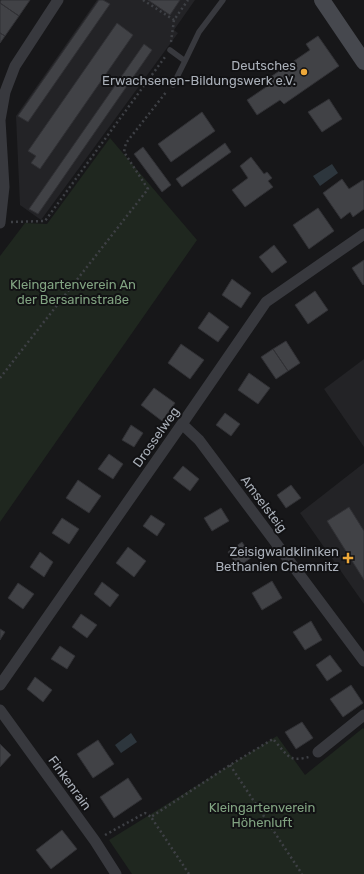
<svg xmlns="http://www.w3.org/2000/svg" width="364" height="874" font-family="Rubik,sans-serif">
  <rect width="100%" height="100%" fill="#171719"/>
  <path fill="#232326" d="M97,0h98l-21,30 4,3 -137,187 -21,-15 -4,-89z
    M364,359v88l-40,-58z
    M364,463v141l-64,-91z"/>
  <path fill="#1f271f" d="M110,138l87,102 -197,282v-266l25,-33 22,1z
    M363,728l1,1v145h-232l-23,-34 168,-104 28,39z"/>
  <path fill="#2d363d" d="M332,164l6,9 -18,13 -7,-10z
    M131,733l6,9 -16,11 -6,-8z"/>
  <path fill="#414246" stroke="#313135" d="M1,0h29l-11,16 -19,-13z
    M99,0h4l7,4 -82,118 -10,-6z
    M148,0h32l-10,15z
    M0,3l19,13 -14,20 -5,-3z
    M117,23l16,12 -93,134 -9,-6 5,-7 -8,-5z
    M0,33l5,3 -5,7z
    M318,36l21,30 -55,38 -4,-4 -23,15 -10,-15 25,-17 -3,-5 41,-28 -4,-6z
    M144,44l8,6 -114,164 -9,-5z
    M329,99l13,20 -20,13 -14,-20z
    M202,112l13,19 -44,31 -13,-18z
    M225,143l6,9 -49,35 -6,-8z
    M143,147l28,38 -9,7 -28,-38z
    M251,157l13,17 3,-2 5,6 -4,3 5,6 -28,20 -13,-17 16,-12 -8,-12z
    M342,179l7,10 14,-9 1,1v28l-11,8 -3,-5 -9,7 -18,-26z
    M318,208l16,23 -25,18 -16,-24z
    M274,245l13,17 -15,11 -13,-16z
    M364,260v24l-1,1 -11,-17z
    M232,279l19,14 -10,15 -19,-13z
    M315,291l13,19 -20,14 -13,-19z
    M209,312l20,15 -11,15 -20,-14z
    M286,341l14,22 -12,8 -15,-22z
    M181,344l23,16 -14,19 -22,-16z
    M273,349l15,22 -12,8 -15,-22z
    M249,373l21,15 -12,16 -20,-14z
    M154,388l21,15 -13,18 -21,-16z
    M225,413l15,11 -9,12 -15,-11z
    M131,425l12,8 -9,14 -12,-7z
    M109,454l14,10 -10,15 -15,-10z
    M183,466l16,13 -9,12 -17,-13z
    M78,480l23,16 -12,17 -23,-15z
    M291,485l10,13 -15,10 -9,-13z
    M349,507l15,24v49l-37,-59z
    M221,508l8,13 -17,10 -8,-13z
    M151,515l14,9 -8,12 -14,-10z
    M62,518l17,11 -10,15 -17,-11z
    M242,542l10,15 -14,10 -10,-15z
    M128,547l18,14 -12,16 -18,-14z
    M40,552l13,10 -9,15 -14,-10z
    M272,581l10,17 -20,12 -10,-17z
    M102,582l17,13 -9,12 -16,-13z
    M18,583l16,11 -11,15 -15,-11z
    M81,614l16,11 -10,13 -15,-11z
    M311,621l11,19 -17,10 -12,-18z
    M0,629l5,3 -5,8z
    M60,646l15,10 -8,13 -16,-10z
    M330,655l12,16 -15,10 -11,-16z
    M35,677l17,13 -9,12 -16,-13z
    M351,685l12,18 -20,14 -13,-18z
    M302,722l11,16 -17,11 -11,-17z
    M98,740l16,24 -21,14 -16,-24z
    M0,744l11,11 -11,12z
    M128,778l14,21 -28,19 -14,-21z
    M62,830l15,19 -26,20 -15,-19z"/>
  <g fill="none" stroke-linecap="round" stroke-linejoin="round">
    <path stroke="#3e4045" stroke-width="2.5" stroke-dasharray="2 3" stroke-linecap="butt" d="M143,0l31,20
      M171,42l3,-22 14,-20
      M11,222l34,-1 120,-164
      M0,378l148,-189 -24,-37 2,-9 41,-52
      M230,765l72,109
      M105,835l40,-22 6,4
      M189,874l-38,-57 79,-52 43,-26c5,5 13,17 19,19 5,2 12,0 17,-1"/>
    <path stroke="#38393e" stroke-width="5.5" d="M170,50l15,11 14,-29 24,-32
      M173,85l12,-24"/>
    <path stroke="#38393e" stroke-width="11" d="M0,223l4,-36 -4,-67 5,-28 10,-26 43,-66
      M182,424l17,16 165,221
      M0,685l182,-261 84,-122 98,-68
      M0,710l95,131 21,33
      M318,752l46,-37"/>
    <path stroke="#46484e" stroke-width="16" d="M322,0l42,62"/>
  </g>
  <g fill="#eea839" stroke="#121214" stroke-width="1.5">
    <circle cx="304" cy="72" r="4"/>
    <path d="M346 552h4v4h4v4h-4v4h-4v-4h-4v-4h4z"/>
  </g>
  <g text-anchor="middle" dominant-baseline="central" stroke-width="4" stroke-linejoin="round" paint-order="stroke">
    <g font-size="13" fill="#a9afb8" stroke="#121214" text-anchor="end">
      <text x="296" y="65">Deutsches<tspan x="296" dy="15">Erwachsenen-Bildungswerk e.V.</tspan></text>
      <text x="339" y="551">Zeisigwaldkliniken<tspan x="339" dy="15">Bethanien Chemnitz</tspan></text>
    </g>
    <g font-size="13" fill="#81a381" stroke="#121214">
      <text x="73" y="284">Kleingartenverein An<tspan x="73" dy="15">der Bersarinstraße</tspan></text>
      <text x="262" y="807">Kleingartenverein<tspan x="262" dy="15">Höhenluft</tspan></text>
    </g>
    <g font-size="13" fill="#a9afb8" stroke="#121214">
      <text transform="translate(156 437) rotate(-55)">Drosselweg</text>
      <text transform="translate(264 504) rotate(53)">Amselsteig</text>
      <text transform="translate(70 783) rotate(54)">Finkenrain</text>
    </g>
  </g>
</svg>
